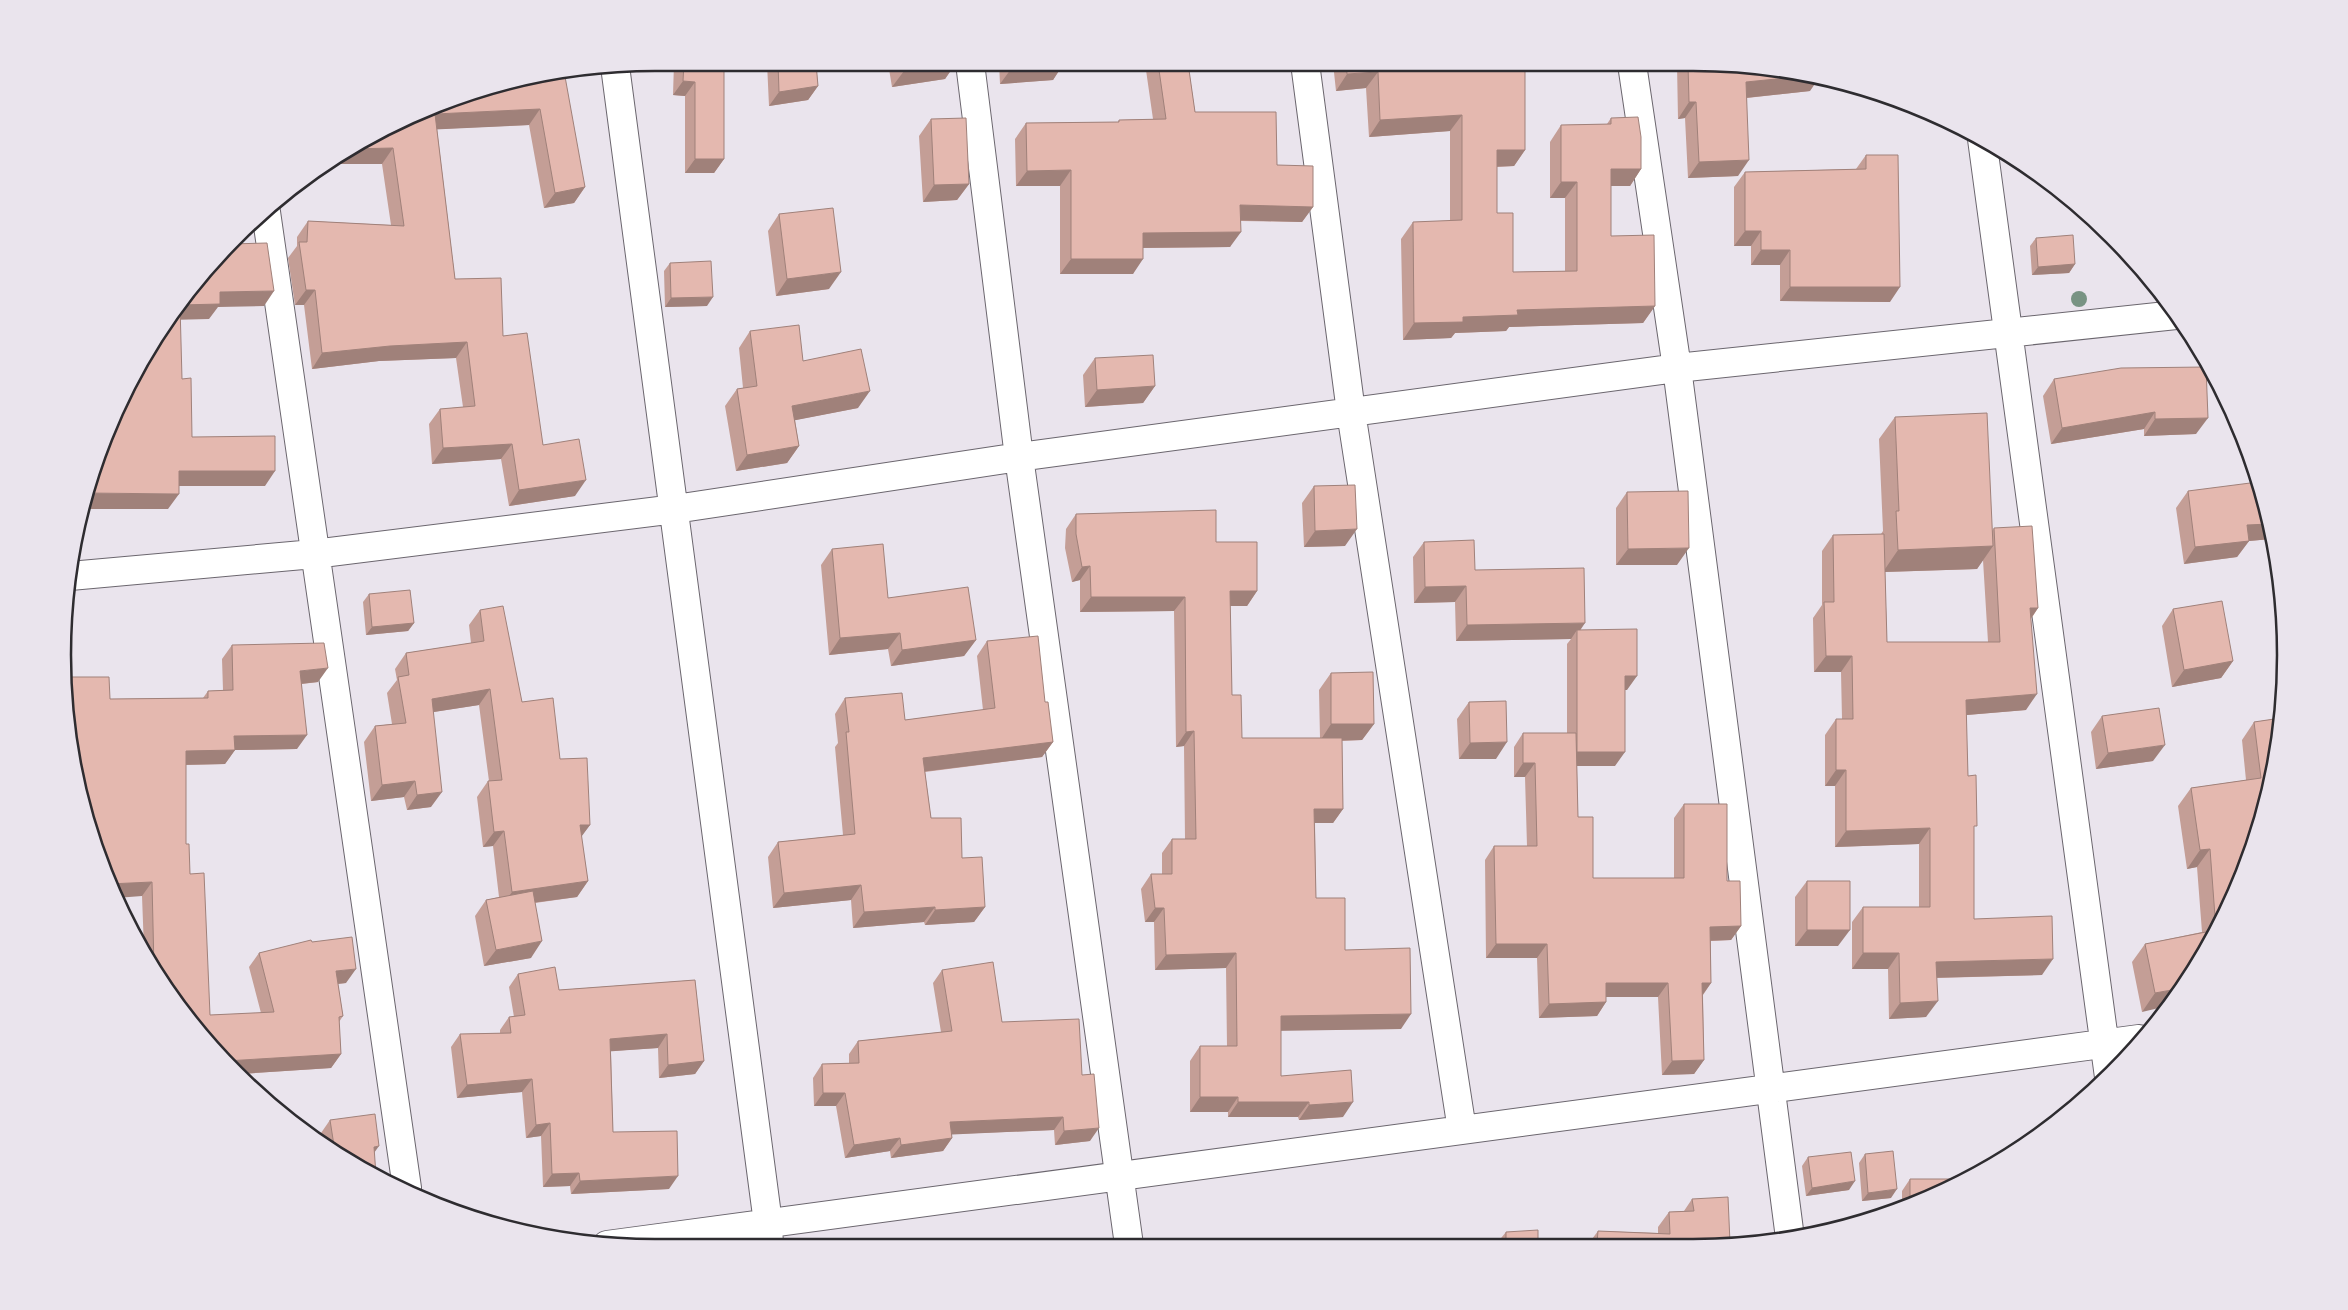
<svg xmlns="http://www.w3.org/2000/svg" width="2348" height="1310" font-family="'Work Sans',sans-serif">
  <rect width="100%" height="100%" fill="#eae4ed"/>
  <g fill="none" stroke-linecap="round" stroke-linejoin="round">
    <g stroke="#6b666e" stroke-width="30">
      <path id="minor" d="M970,63l49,394 110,788
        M1305,63l46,349 111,718
        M1632,64l45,304 113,870
        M615,66l153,1157 1,23
        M1982,139l127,938
        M266,212l141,976
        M70,576l244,-22 361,-45 344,-52 658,-89 499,-53
        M607,1245l1532,-206"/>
    </g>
    <use href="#minor" stroke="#fff" stroke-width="28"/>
  </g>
  <circle fill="#789383" cx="2079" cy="299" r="8"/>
  <path fill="#c49e96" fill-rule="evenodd" d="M674,63h50v96l-10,14h-29v-77l-12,-1z
    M767,63h49l2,23 -10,14 -39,6z
    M888,63h68l-11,16 -53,8z
    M999,63h64l-10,17 -53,4z
    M1145,63h43l7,49 82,53 36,42 -11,15 -61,-1 -11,26 -87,1 -10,26h-73v-88h-44l-1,-47 11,-16 92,-1 1,-2 34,-1z
    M1333,63l277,1 -85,5v81l-11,16 -17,1v46l16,59 52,-1v-73h-15v-56l11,-17 46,-1 4,-6 30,51 -11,17h-19v50l44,70 -12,17 -134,4 -3,4 -51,2 -4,5 -48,2 -2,-101 12,-17 37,-1v-90l-81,6 -3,-49 -30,3z
    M1677,64h54l79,27 -63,7 -9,78 -50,2 -3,-60 -7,1z
    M540,74l45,113 -11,16 -30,5 -15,-83 -92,4 18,150 48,57 40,109 32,51 -66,10 -8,-47 -69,5 -3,-40 11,-15 23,-2 -7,-49 -77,3 -67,8 -8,-64h-9l-7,-47 9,-12v-9l11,-16 83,4 -9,-61h-57z
    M931,119l38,65 -12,16 -34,2 -4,-66z
    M1866,155l24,147 -110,-1v-36h-29v-19h-17v-59l11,-15 111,-3z
    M779,214l50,75 -53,7 -8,-65z
    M2036,238l39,26 -6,9 -37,2 -2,-29z
    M670,263l37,43 -42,1 -1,-36z
    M750,331l53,30 55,47 -63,12 4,26 -12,17 -51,8 -11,-65 12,-17 6,-1 -4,-40z
    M1095,358l60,28 -12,17 -58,4 -2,-32z
    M2206,367l-10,67 -52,2v-7l-93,15 -8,-48 11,-17z
    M1895,417l97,114 2,-3 44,80 -7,11 -5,91 -60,5 2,61 6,53v90l68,56 -105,3 -11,39 -37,2 -1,-50h-36v-47l11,-15h56v-63l-84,3v-61h-10v-51l11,-16h6l-1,-47h-27l-1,-54 9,-13v-54l11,-16 48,-1 2,-3 -4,-92zM1983,560l5,82h-101l-2,-70 92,-3z
    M1314,486l31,60 -41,1 -2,-44z
    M2188,491l77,10 6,38 -22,2 -12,16 -53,7 -8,-56z
    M1627,492l50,73h-61v-57z
    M1076,514l140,28 41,49 -10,15h-17l2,89 10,43h78l-1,-48 12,-17 43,51 -12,16 -20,1 1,68 -10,14h-18l1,75 29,52 56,79 -120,1v46l62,41 -44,3 -1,-3h-70v-5h-38v-51l10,-15h27l-1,-78 -71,2 -1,-48h-9l-4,-33 10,-15h11v-21l10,-14h13l-1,-93 -8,1 -2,-136 -94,1v-32l-8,2 -7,-34 1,-19z
    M1424,542l157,88 46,60h-2l-10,76h-38l1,51 15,61h81v-60l10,-14 43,77 14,45 -10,14 -20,1v42l-8,12 1,65 -10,14 -32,1 -4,-78h-52v5l-9,14 -58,2 -2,-60h-51l-1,-98 9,-14h33l-2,-69h-11v-30l9,-14h44v-89l4,-5 -115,2 -1,-39 -41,1 -1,-46z
    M832,549l56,49 88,42 -12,16 -73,10 -3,-17 -59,6 -8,-90z
    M369,594l45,29 -6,8 -42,4 -3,-33z
    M2173,609l60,52 -12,17 -49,9 -10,-61z
    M480,610l42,92 38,57 30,66 -9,11 7,45 -11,16 -42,6 -4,55 -47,8 -9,-50 11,-16 13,-3 -6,-51 -10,1 -6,-50 11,-16h1l-10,-76 -46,7 -2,95 -24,3 -3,-13 -33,4 -7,-59 11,-16 17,-2 -5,-31 10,-13 -2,-11 11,-16 65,-10 -2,-18z
    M987,641l58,61 8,40 -11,15 -117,15 6,46 31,40 23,49 -11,15 -49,3 -1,-3 -71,6 -2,-28 -78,8 -5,-51 10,-15 65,-7 -8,-88 3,-4 -3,-29 10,-16 60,22 78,-10 -6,-54z
    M232,645l86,37 -16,2 -5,65 -62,1 -10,14 -39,1v79l24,171 51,-2 -12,-46 10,-14 53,-11 34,41 -8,1 5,32 -4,6 2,32 -10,14 -91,6 -78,-90 -18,-35 -2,-53 -34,-14 -25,-74 -19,-114v-7l6,-10 40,22 93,-1 5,-7 15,-1 -1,-31z
    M1469,702l27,57h-37l-2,-40z
    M2102,716l51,45 -57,8 -5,-37z
    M2281,718l-27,127 -48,106 -64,61 -10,-50 13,-18 57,-12 -5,-65 -10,2 -9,-63 13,-18 55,-8 -4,-40 12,-18z
    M1807,881l31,65h-43v-49z
    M942,970l60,52 80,53 8,66 -35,4 -1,-15 -102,4v4l-9,13 -52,7 -1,-7 -45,7 -9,-52h-22l-1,-28 9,-14 27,-1v-9l9,-13 83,-9 -8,-49z
    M518,974l41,16 136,-10 9,81 -9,13 -36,4 -1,-30 -47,3 2,81 56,57 -98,5 -1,-8 -27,1 -2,-51 -15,2 -4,-46 -65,6 -6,-51 9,-13 40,-1v-3l9,-13h5l-5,-30z
    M330,1120l29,48 -37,-24 -1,-11z
    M1865,1154l26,44 -29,3 -3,-38z
    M1808,1157l41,33 -43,6 -4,-30z
    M1910,1179l43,3 -51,25v-16z
    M1692,1199l38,44h-141l9,-12 60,2v-6l11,-15 15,-1z
    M1506,1232l32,11h-41z"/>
  <path fill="#a0817a" d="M954,63h2l-11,16 -53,8 12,-16z
    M1518,64h92l-96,5z
    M1063,65l-10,15 -53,4 11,-15z
    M1378,72l-12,16 -30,3 11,-17z
    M1806,76l13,2 -9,13 -75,8 11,-17z
    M683,81l12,1 -10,14 -12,-1z
    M818,86l-10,14 -39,6 10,-14z
    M1689,102h7l-11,16 -7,1z
    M540,109l-11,16 -105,5 11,-16z
    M1462,115l-12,16 -81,6 11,-17z
    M393,148l-11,16h-57l24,-15z
    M1497,150h28l-11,16 -29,1z
    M695,159h29l-10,14h-29z
    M1749,160l-11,16 -50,2 11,-16z
    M1611,169h30l-11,17h-31z
    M1071,170l-11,16h-44l11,-15z
    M1561,182h16l-12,16h-15z
    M969,184l-12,16 -34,2 11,-17z
    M585,187l-11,16 -30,5 11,-15z
    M1240,205l73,2 -11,15 -73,-2z
    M1745,231h16l-10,15h-17z
    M1241,232l-11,15 -97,1 10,-15z
    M1761,250h29l-10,15h-29z
    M1071,259h72l-10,15h-73z
    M2075,264l-6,9 -37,2 6,-8z
    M841,272l-12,17 -53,7 11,-17z
    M1790,287h110l-10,15 -110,-1z
    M306,290h9l-11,15h-9z
    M274,291l-10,15 -46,1 -9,12 -40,1 11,-15 40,-13z
    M713,297l-6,9 -42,1 6,-9z
    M1655,306l-12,17 -134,4 -3,4 -51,2 -4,5 -48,2 11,-17 103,-13z
    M467,342l-11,16 -77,3 -67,8 10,-16 68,-7z
    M1155,386l-12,17 -58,4 12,-17z
    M870,391l-12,17 -77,15 11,-17z
    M2155,412l-11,17 -93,15 11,-16z
    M2208,418l-12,16 -52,2 11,-17z
    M512,444l-11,15 -69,5 11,-16z
    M799,446l-12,17 -51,8 11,-16z
    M179,471h96l-10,15h-97z
    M586,480l-11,16 -66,10 10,-16z
    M86,493l93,1 -11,15h-86z
    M2269,524l2,15 -22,2 -12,16 -53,7 11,-17 52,-22z
    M1357,529l-12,17 -41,1 11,-16z
    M1993,546l-16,23 -94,3 15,-22z
    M1689,548l-12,17h-61l12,-16z
    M1090,566l-10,14 -8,2 10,-15z
    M1466,586l-11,16 -41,1 11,-16z
    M1230,591h27l-10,15h-28z
    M1091,597h94l-11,14 -94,1z
    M2030,608h8l-11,16z
    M414,623l-6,8 -42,4 6,-8z
    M1585,623l-8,12v-5l-6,9 -115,2 11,-16z
    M900,633l-12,16 -59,6 11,-17z
    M976,640l-12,16 -73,10 11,-16z
    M1826,656h26l-11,16h-27z
    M2233,661l-12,17 -49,9 12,-17z
    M328,668l-10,14 -28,3 10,-14z
    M1625,676h12l-10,14h-12z
    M490,689l-11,16 -58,9 11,-15z
    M2037,694l-11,16 -71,6 11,-16z
    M1331,724h43l-12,16 -42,1z
    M1194,731l-10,15 -8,1 10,-15z
    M307,735l-10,14 -62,1 -10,14 -49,1 10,-14 48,-15z
    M1053,742l-11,15 -130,16 11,-15z
    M1507,742l-11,17h-37l11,-16z
    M2165,745l-12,16 -57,8 12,-16z
    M1577,752h48l-10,14h-48z
    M1523,763h12l-10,14h-11z
    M1836,770h10l-11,16h-10z
    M415,781l-11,16 -33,4 11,-16z
    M442,792l-11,15 -24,3 10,-15z
    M1314,809h29l-10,14h-29z
    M580,825h10l-11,15z
    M1930,828l-11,16 -84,3 11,-16z
    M504,831l-11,15 -10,1 11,-15z
    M2210,849l-13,18 -10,2 13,-19z
    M588,881l-11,16 -76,10 11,-15z
    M152,882l-10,14 -26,2 -7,-14z
    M861,885l-10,15 -78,8 11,-15z
    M935,907l-11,15 -71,6 11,-16z
    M985,907l-11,15 -49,3 10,-15z
    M1155,908h9l-10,14h-9z
    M1741,926l-10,14 -30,1 9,-14z
    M1807,930h43l-12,16h-43z
    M542,941l-11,17 -47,8 12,-16z
    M1496,944h51l-10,14h-51z
    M1236,953l-10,15 -71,2 11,-15z
    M1863,953h36l-11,16h-36z
    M2053,959l-11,16 -117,3 11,-16z
    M356,969l-10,14 -20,2 10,-14z
    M1606,983h62l-10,14h-62z
    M1702,983h9l-10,14z
    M2177,989l-14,18 -21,5 13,-19z
    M1938,1001l-12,16 -37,2 11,-16z
    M1606,1002l-9,14 -58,2 10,-14z
    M1411,1014l-10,15 -130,2 10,-15z
    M667,1034l-9,14 -57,4 9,-13z
    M341,1054l-10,14 -91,6 -14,-13z
    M1704,1060l-10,14 -32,1 10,-14z
    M704,1061l-9,13 -36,4 9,-13z
    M532,1079l-10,13 -65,6 10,-13z
    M823,1093h22l-9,13h-22z
    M1200,1097h38l-10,15h-38z
    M1238,1102h71l-11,15h-70z
    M1353,1102l-10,15 -44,3 10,-15z
    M1063,1117l-9,13 -113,5 9,-13z
    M550,1123l-9,13 -15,2 10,-13z
    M1099,1128l-9,13 -35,4 9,-14z
    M900,1138l-10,13 -45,7 9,-13z
    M952,1138l-9,13 -52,7 10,-13z
    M379,1146l-10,14 5,-13z
    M579,1173l-9,13 -27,1 9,-13z
    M678,1176l-9,13 -98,5 9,-13z
    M1855,1181l-6,9 -43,6 6,-8z
    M1897,1189l-6,9 -29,3 6,-8z"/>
  <path fill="#e4b8af" stroke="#a0817a" d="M684,63h40v96h-29v-77l-12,-1z
    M778,63h38l2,23 -39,6z
    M902,63h52l-50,8z
    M1011,63h52v2l-52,4z
    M1158,63h30l7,49h81l1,53 36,1v41l-73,-2 1,27 -98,1v26h-72v-89l-44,1 -1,-48 93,-1v-2l47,-1z
    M1346,63l179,1v86h-28v63h16v59l64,-1v-89h-16v-57l50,-1v-6l27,-1 3,20v32h-30v67l43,-1 1,71 -138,4 1,5 -55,2v5l-49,1 -1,-101 49,-2v-105l-82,5 -2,-48 -31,2z
    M1688,64h43l75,12 -60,6 3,78 -50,2 -3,-60h-7z
    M564,71l21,116 -30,6 -15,-84 -105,5 20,165 46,-1 2,58 24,-3 16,112 36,-6 7,41 -67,10 -7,-46 -69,4 -3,-39 35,-3 -8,-64 -77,4 -68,7 -7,-63h-9l-7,-48h8l1,-21 96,5 -11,-78 -44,1 10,-7 105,-48 76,-20z
    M966,118l3,66 -35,1 -3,-66z
    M1866,155h32l2,132h-110v-37h-29v-19h-16v-59l121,-3z
    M833,208l8,64 -54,7 -8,-65z
    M2073,235l2,29 -37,3 -2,-29z
    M267,243l7,48 -54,1v12l-40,1 2,74 9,-1 1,59 83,-1v35h-96v23l-93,-1 22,-65 54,-102 48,-62 21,-20z
    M711,261l2,36 -42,1 -1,-35z
    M799,325l4,36 58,-12 9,42 -78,15 7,40 -52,9 -10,-66 20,-3 -7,-55z
    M1153,355l2,31 -58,4 -2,-32z
    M2206,367l2,51 -53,1v-7l-93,16 -8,-49 67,-11z
    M1987,413l6,133 -95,4 -2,-39h3l-4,-94z
    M2258,482l7,19 4,23 -22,1 2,16 -54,6 -7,-56z
    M1355,485l2,44 -42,2 -1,-45z
    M1688,491l1,57 -61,1 -1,-57z
    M1216,510v32h41v49h-27l2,104h9l1,43h100l1,71h-29l2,89h29v52l65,-2 1,66 -130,2v60l70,-6 2,32 -44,3v-3h-71v-5h-38v-51h37l-1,-93 -70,2 -2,-47h-9l-4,-34h21v-35h24l-2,-108 -8,1 -1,-135h-94l-1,-31 -8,1 -6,-33v-20z
    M2032,526l6,82h-8l7,86 -71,6 2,76 8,-1 1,51h-3v93l78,-3 1,43 -117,3 2,39 -38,2 -1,-50h-36v-46h67v-79l-84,3v-61h-10v-51h17l-1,-63h-26l-2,-54h10l-1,-67 51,-1 3,108h113l-6,-114z
    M1474,540l1,30 109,-2 1,55 -118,2 -1,-39 -41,1 -1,-45z
    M883,544l5,54 80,-11 8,53 -74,10 -2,-17 -60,5 -8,-89z
    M410,590l4,33 -42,4 -3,-33z
    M2222,601l11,60 -49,9 -11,-61z
    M503,606l19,96 31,-4 7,61 27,-1 3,67h-10l8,56 -76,11 -8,-61 -10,1 -6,-51 14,-1 -12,-91 -58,10 10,93 -25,3 -2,-14 -33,4 -7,-59 31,-3 -8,-46 11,-2 -3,-22 78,-12 -4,-31z
    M1637,629v47h-12v76h-48v-122z
    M1038,636l7,66h3l5,40 -130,16 8,60h30l1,40 20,-1 3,50 -50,3v-3l-71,5 -3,-27 -77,8 -6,-51 77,-8 -9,-102h3l-4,-34 57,-5 3,27 90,-12 -8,-67z
    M324,643l4,25 -28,3 7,64 -73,1 1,14 -49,1v93h3l1,30 14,-1 6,142 64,-3 -15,-59 52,-13 1,2 40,-5 4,32 -20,2 7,45 -4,1 2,37 -115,7 -16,-15 -48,-62 -8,-15 -2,-87 -43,2 -1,-2 -14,-42 -1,-12h-4l-6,-20 -12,-68 -1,-63h39l1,22 98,-1v-7l25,-1 -1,-45z
    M1373,672l1,52h-43v-51z
    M1506,701l1,41 -37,1 -1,-41z
    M2159,708l6,37 -57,8 -6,-37z
    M2281,718l-1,14 -26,113 -48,106 -29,38 -22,4 -10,-49 71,-14 -6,-81 -10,1 -9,-62 70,-10 -7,-56z
    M1523,733h53l2,84h15v61h91v-74h43v77h13l1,45 -31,1 1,56h-9l2,77 -32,1 -4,-78h-62v19l-57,2 -2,-60h-51l-2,-98h43l-2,-83h-12z
    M1807,881h43v49h-43z
    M533,891l9,50 -46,9 -10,-50z
    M993,962l9,60 77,-3 3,56 12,-1 5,54 -35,3 -1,-14 -113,5 2,16 -51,7 -1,-7 -46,7 -9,-52h-22l-1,-29 37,-1 -1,-22 94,-10 -10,-61z
    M555,967l4,23 136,-10 9,81 -36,4 -1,-31 -57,5 3,93 64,-1 1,45 -98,5 -1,-8 -27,1 -2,-51 -14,2 -4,-46 -65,6 -7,-51 51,-1 -2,-16 16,-2 -7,-41z
    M375,1114l4,32 -5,1 2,28 -17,-7 -24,-16 -5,-32z
    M1893,1151l4,38 -29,4 -3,-39z
    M1851,1152l4,29 -43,7 -4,-31z
    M1910,1179h43v3l-43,21z
    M1728,1197l2,46h-133l1,-12 72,3 -1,-22 25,-1 -2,-12z
    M1538,1230v13h-32v-11z"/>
  <path d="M0 0H2348V1310H0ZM655 71H1693A584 584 0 0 1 2277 655V655A584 584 0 0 1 1693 1239H655A584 584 0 0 1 71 655V655A584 584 0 0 1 655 71Z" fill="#eae4ed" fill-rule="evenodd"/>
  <path fill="none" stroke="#2e2c30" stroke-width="2.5" d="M655 71H1693A584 584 0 0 1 2277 655V655A584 584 0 0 1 1693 1239H655A584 584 0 0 1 71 655V655A584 584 0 0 1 655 71Z"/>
</svg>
